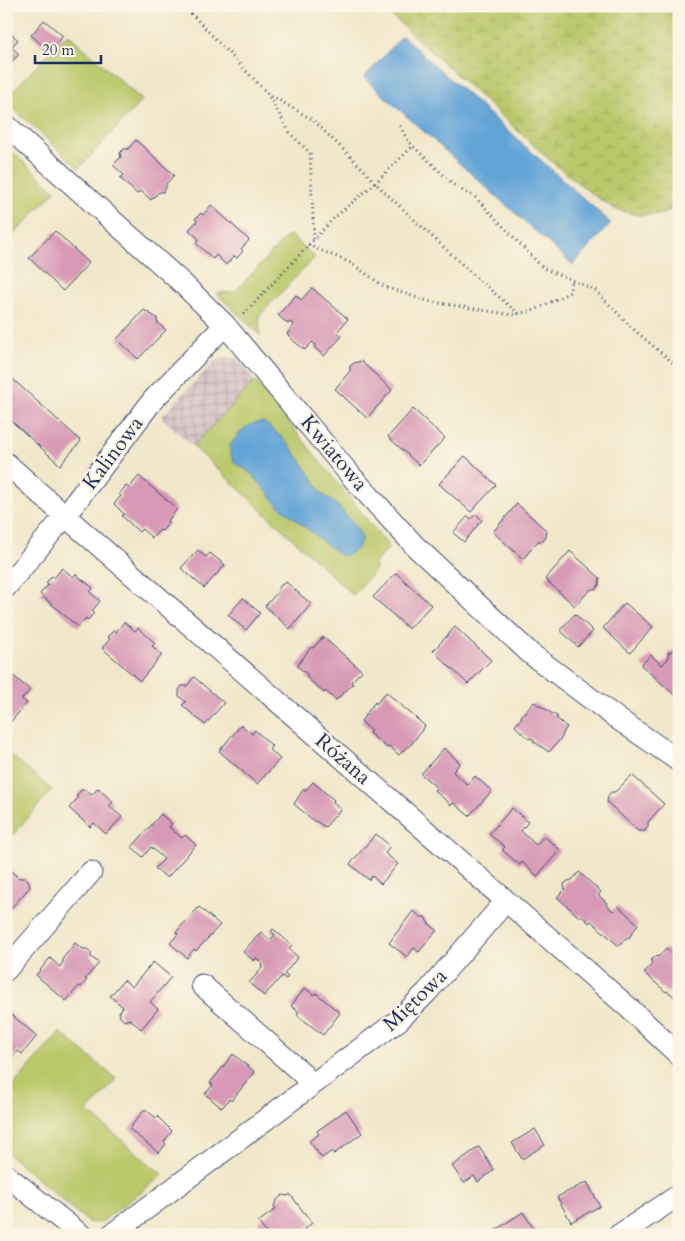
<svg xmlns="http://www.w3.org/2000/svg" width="685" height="1241" font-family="Cardo,serif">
  <defs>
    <pattern id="industrial-grid" width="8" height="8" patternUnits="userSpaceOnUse" patternTransform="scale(1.25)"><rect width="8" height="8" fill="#d2bec3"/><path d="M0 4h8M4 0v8" fill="none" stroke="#aa9ba2"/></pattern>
    <pattern id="wetland-marsh" width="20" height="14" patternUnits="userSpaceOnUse" patternTransform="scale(1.25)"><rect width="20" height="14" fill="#bac86a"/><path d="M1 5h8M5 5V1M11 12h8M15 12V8" fill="none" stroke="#9fac5e"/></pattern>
  </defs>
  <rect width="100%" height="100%" fill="#fcf5e5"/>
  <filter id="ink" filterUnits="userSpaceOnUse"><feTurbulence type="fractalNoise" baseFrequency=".02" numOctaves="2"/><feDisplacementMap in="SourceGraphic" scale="10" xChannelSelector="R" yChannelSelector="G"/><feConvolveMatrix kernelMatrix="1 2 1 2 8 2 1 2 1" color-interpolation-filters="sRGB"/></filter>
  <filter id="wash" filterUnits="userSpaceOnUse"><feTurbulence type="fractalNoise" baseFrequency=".0096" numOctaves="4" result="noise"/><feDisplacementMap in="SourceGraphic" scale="20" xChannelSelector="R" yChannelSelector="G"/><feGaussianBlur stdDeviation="1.12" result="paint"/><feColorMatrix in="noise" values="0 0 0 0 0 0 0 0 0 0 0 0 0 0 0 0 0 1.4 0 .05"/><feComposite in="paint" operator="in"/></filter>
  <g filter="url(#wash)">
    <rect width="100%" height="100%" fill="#f1e7ca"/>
    <path fill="url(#industrial-grid)" d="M238,358l17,23 -62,65 -32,-29 56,-58z"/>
    <path fill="#bac86a" stroke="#6a7c64" d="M68,34l74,66 -63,68 -73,-66v-4z
      M6,146l49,45 -49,52z
      M289,234l26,23 -56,59 1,19 -44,-42 19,-1z
      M255,381l134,166 -16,18 4,3 -24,27 -160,-149z
      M6,751l46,39 -46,53z
      M60,1032l56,47 -28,33 75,63 -63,48 -12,-1 -82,-70v-58z"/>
    <path fill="url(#wetland-marsh)" stroke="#6a7c64" d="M381,6h298v199l-17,9 -24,1 -23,-6 -23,-15 -41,-33z"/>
    <path fill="#64a4d7" stroke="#406a9a" d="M402,36l209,187 -38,42 -209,-187z
      M264,422l22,19 23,31 13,22 14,10 20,23 6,11c-4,12 -9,16 -21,18l-63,-51 -26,-31 -18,-12 -4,-10v-7c12,-14 14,-21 34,-23z"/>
    <g id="blocks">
      <path fill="#d799b5" d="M44,20l19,16 -13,16 -19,-17z
        M6,29l12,11 -7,7 8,7 -13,14z
        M136,140l38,35 -8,9v4l-3,4h-4l-8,8 -10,-9 -4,3 -17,-16 4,-3 -11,-10 8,-8 -1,-4 4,-4h4z
        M211,205l38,35 -8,9 2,2 -6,7 -3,-2 -8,9 -10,-10 -3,4 -17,-16 3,-4 -10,-9 8,-9 -2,-2 6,-6 2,2z
        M55,231l34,32 -26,28 -34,-33z
        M312,288l36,31 -11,13 5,4 -18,20 -10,-9 2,-2 -4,-3 -7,8 -10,-8 -8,-8 7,-9 -4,-3 -2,2 -10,-9 18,-20 5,5z
        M144,310l13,8v4l9,8 -28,29 -21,-20z
        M361,361l31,29 -25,28 -32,-29 15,-18v-5l4,-3z
        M6,373l75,68 -21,24 -54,-49z
        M413,409l32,29 -26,27 -31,-28z
        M465,456l31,29 -25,27 -32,-28z
        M139,476l38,33 -10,13 2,1 -7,8 -2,-1 -8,8 -10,-9 -3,3 -17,-16 2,-2 -10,-10 7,-8 -2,-2 7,-8 3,2z
        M517,504l30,27 -1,6 -3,4h-5l-15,18 -30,-27z
        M476,514l6,6 -18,22 -11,-9 15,-17 3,3z
        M198,550l8,7 4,-4 15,12 -21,23 -23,-20z
        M570,551l30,27 -1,7 -3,4h-5l-16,17 -30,-27z
        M62,568l11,9 3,-3 8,7 9,7 -3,4 10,9 -8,10 2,2 -6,7 -2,-2 -8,9 -38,-33 8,-9 -2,-2 6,-7 2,2z
        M396,573l35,32 -22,24 -36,-32z
        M286,582l25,22 -21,25 -25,-23 12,-13 3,-7z
        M243,598l17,15 -14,17 -18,-15z
        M625,603l28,24 -23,26 -27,-25z
        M575,614l18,17 -15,16 -18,-17z
        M124,622l11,9 3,-3 17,15 -3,3 10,9 -22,26 -38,-33 8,-9 -3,-2 7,-7 2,2z
        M455,627l36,33 -23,24 -35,-33z
        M323,637l39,34 -11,11 2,2 -17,16 -11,-9 -1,2 -18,-16 2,-2 -11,-9 14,-19 2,1z
        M679,647v52l-38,-34 10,-10 11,10 6,-6v-6z
        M10,673l20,17 -8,9 5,4 -21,24v-50z
        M194,677l30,26 -19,22 -23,-20 4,-3 -7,-6v-6l3,-4h5z
        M386,692l39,34 -16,21 -1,-1 -9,9 -10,-9 -2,2 -18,-15 2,-2 -10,-10 14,-19 1,2z
        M534,702l24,15 -2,1 11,9 -5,8 1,1 -14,16 -16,-11 1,-1 -3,-2 -2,1 -14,-13 7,-9 -1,-1z
        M241,725l11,9 3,-4 17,16 -3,3 11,10 -23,25 -38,-33z
        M444,748l16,15 -7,9 7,6 8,7 7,-9 17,15 -23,25 -15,-13 -3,2 -17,-15 3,-2 -16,-14z
        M632,775l32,29 -16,18v5l-3,4h-7l-31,-29 1,-6 3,-4h4z
        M313,782l21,18 -1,2 8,7 -16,18 -9,-6 -1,1 -21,-18 9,-14h3z
        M98,788l15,14 -4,4 13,11 -16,17 -12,-11 -4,4 -21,-19 8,-9v-4l4,-5h4l7,5z
        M512,808l16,14 -7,9 15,14 8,-9 16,14 -23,26 -15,-14 -2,3 -18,-15 3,-3 -16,-13z
        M161,814l11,10 -3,3 13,11 3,-3 11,10 -29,33 -12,-10 9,-9 -13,-12 -8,10 -11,-10z
        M376,834l14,12 -5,7 13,11 -17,20 -9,-8 -3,4 -19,-16z
        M6,867l13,11h6l3,2 2,7 -24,27z
        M579,872l22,20 -3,3 9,8 -1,2 7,6 5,-5 20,18 -9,14h-3l-7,8 -28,-25 -2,2 -8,-8 -2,2 -22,-20 8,-8 -1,-5 4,-3 4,-1z
        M199,907l21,18 -24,26 -2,-2 -7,9 -17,-15 8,-9 -2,-2z
        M413,911l8,6h4l3,6 9,7 -18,22 -5,-4 -7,9 -18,-14z
        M273,929l19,16 -3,4 9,8 -14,17 4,3 -2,2 -4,-3 -18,20 -15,-13 13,-15 -1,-6 -5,-4 -2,3 -11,-9 18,-20 9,8 5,-5 -4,-4z
        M75,943l8,6h4l4,3v5l8,6 -14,16 2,1 -6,7 -2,-1 -13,15 -30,-26 14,-17 10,9 3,-5v-4z
        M666,948l13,11v41l-12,-9 -1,1 -22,-19 8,-9 -1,-4 4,-3 4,-1z
        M153,962l18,15 -21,25 8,7 -17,20 -11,-10 -6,2 -4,-4 -1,-5 4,-5 -13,-11 14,-16 8,7z
        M305,988l9,7 2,-2 24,20 -17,22 -26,-20 2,-3 -8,-6z
        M8,1012l29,24 -15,18 -4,-3 -12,13v-50z
        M233,1054l22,18 -24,29 -2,-2 -7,9 -17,-14 8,-9 -3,-2z
        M145,1109l11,9 1,-2 15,15 -8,11 2,2 -7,9 -30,-24z
        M346,1110l16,23 -28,21 -2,-3 -10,7 -13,-17 10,-7 -2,-3z
        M535,1129l10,16 -23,14 -10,-16z
        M479,1147l15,23 -16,12 -4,-6 -10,7 -12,-17z
        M587,1182l13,24 -29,16 -14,-25z
        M290,1194l22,29 -15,12h-29l-10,-13 18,-13 -2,-3 3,-6 6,-5 5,1z
        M523,1212l15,23h-42l-2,-4z"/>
    </g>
  </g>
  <g filter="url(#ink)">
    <use href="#blocks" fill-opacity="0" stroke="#3b4b6e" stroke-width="1"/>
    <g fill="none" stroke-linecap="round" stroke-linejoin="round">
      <g stroke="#3b4b6e" stroke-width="23">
        <path id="street" d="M6,125l175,157 44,43 127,152 64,70 115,107 87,65 61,42
          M6,463l59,53 564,492 50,47
          M6,587l59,-71 88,-116 72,-75
          M6,970l85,-98
          M202,985l100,88 9,13
          M6,1175l75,60
          M111,1235l288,-215 28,-28 79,-91
          M619,1235l60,-40"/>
      </g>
      <path stroke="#3b4b6e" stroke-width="3" stroke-dasharray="1 4" stroke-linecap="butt" d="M184,6l83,87 23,40 20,20 4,86
        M267,93l46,27 49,48 13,15 106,99 38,32
        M400,126l7,13 6,7 43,41 19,10 68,71 52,22 37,38 40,34 7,12
        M308,245l43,18 34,24 42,14 85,14 23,-5 35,-18 1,-12
        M244,314l90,-96 41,-35 38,-37"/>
      <use href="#street" stroke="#fff" stroke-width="21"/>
    </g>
  </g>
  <g text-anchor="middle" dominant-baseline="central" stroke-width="4.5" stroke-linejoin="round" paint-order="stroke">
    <g font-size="21" fill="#1b2f5e" stroke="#fcf5e5">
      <text transform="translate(113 453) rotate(-53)">Kalinowa</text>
      <text transform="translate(334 453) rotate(50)">Kwiatowa</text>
      <text transform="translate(343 759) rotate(41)">Różana</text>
      <text transform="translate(415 1000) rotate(-44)">Miętowa</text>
    </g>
  </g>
  <rect width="685" height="1241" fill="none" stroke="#fcf5e5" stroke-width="25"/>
  <path d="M35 55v8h66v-8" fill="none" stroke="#1b2f5e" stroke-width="2.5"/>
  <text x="42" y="55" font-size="15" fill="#1b2f5e" stroke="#fcf5e5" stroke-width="4" paint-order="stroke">20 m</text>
</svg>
